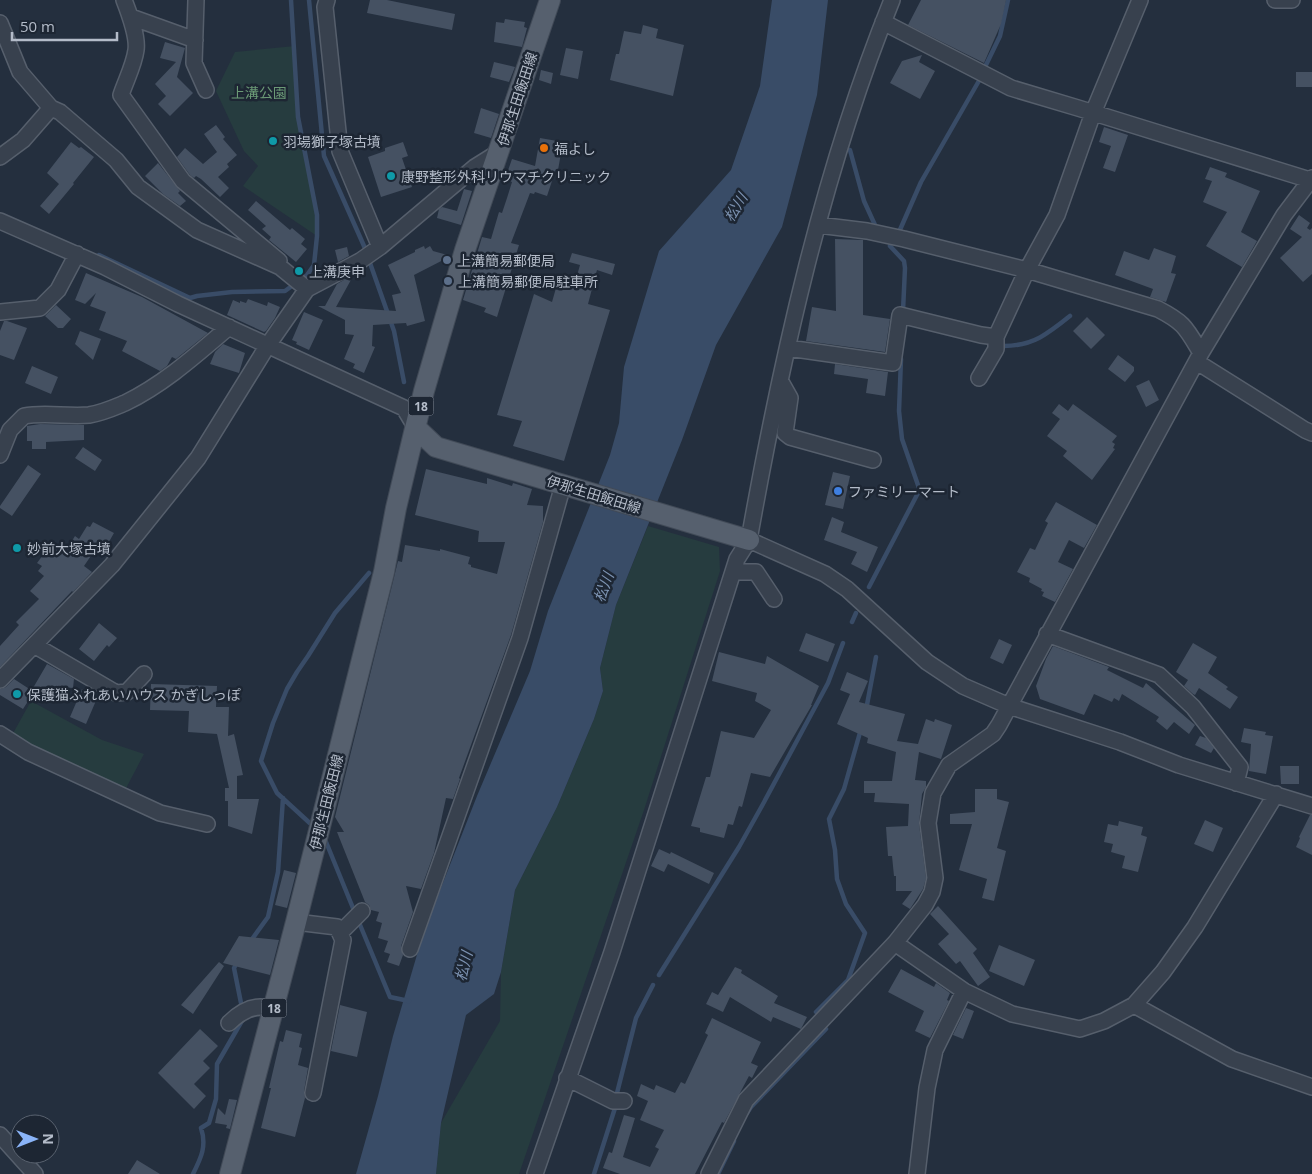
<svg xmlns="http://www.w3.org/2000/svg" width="1312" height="1174" font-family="'Open Sans','Noto Sans JP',sans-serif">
  <rect width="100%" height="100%" fill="#242f3e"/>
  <path fill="#263c3f" d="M295,46l3,71 19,97v22l-74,-50 15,-20 -14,-15 -28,-60 19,-39z
    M648,526l71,21 1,24 -76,239 -125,364h-83l5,-51 59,-102 1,-49 14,-82 42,-83 37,-88 9,-28 -3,-23 16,-63z
    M31,701l71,39 42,14 -21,40 -112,-57z"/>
  <path fill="#394c67" d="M772,0h56l-11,95 -35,132 -66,118 -34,95 -66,165 -16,63 3,23 -9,28 -37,88 -42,83 -14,82 -7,22 -28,21 -25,108 -5,51h-80l22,-78 15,-60 31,-105 53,-135 53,-125 18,-60 62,-156 9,-32 5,-56 35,-116 72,-81 29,-84z"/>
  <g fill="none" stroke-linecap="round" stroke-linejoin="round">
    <path stroke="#394c67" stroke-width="4.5" d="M309,0l15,156 40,90 30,85 10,51
      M985,67l15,-31 8,-36
      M850,150l14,51 11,24
      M899,232l22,-50 59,-103
      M890,246l14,15 1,7 -2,43
      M99,255l91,43 7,-2 35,-4 53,-1 22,-16 7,-10 3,-29v-21l-19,-98 -7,-117
      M1004,346c29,0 45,-13 66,-30
      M901,359l-2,52 3,28 17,49
      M869,587l49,-94
      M852,622l4,-9
      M866,710l10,-53
      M313,826l-36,-33 -16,-32 12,-38 14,-34 10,-17 11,-16 27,-43 34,-40
      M324,837l31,76
      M358,920l32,77 19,4
      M250,942l18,-25 10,-45 5,-74
      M238,961l-4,7 7,35
      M659,975l80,-128 24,-43 65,-121 15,-40
      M816,1012l32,-32 17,-47 -19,-29 -9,-25 -2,-29 -6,-31 15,-30 17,-60
      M616,1097l20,-79 17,-33
      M747,1113l4,-6 75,-78
      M193,1174c8,-16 14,-28 8,-46l8,-5 7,-24 1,-35 26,-45
      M594,1174l21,-66
      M718,1174l16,-33"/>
  </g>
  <path fill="#455162" d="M370,0h17l68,14 -3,16 -85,-17z
    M921,0h85l-5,24 -17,39 -76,-38z
    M505,19l20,3 -1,5 3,1 -5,19 -28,-5 2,-20 8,1z
    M643,25l15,4 -2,9 28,7 -11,51 -63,-16 6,-26h3l5,-23 17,3z
    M165,42l20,6 -8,29 16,16 -23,23 -12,-12 8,-8 -11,-12 21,-22 -16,-4z
    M566,48l17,3 -5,28 -18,-4z
    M922,55l-3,7 16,9 -15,28 -30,-16 12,-22z
    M494,62l21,5 -6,15 -19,-5z
    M541,70l12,3 -2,11 -12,-4z
    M1296,72h16v15h-16z
    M481,108l18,6 -8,24 -17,-5z
    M216,125l9,12 -2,2 14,16 -10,9 2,3 -11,10 11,11 -9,9 -19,-18 -5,-3 -2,2 -4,-3 -13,-18 8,-9 18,16 14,-12 -13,-18z
    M1104,127l24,8 -13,37 -12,-4 8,-22 -12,-4z
    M540,138l23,4 -5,28 -2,-1 -9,27 -12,-4 -1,2 -4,-1 -19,50 8,2 -22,72 -13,-5 2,-4 -23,-8 19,-63 9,2 8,-27 3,1 5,-15 5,-16 -7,-3 7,-20 23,7z
    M71,142l8,6 2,-1 13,10 -21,26 1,1 -25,30 -9,-8 19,-22 -12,-11z
    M403,142l5,14 -6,2 10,29 -31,10 -13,-40 17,-6v-3z
    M158,163l22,28 -2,2 8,8 -6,5 -17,-12 -18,-18z
    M1210,167l17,6 -2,4 35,14 -19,41 16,9 -15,26 -36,-21 21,-34 -24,-10 9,-21 -7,-2z
    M464,189l8,2 -11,34 -24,-7 2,-9 3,-2 15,4z
    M256,201l34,29 2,-2 13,11 -4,5 6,5 -11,13 -27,-22 2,-3 -9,-8 4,-3 -18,-16z
    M1299,215l11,8 -3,5 3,2 2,-2v46l-9,8 -23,-24 22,-21 -12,-8z
    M835,239l28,1v75l27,4 -5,33 -79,-11 6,-34 24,4z
    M424,246l1,3 5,-3 3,5 18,5 -37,19 11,46 -18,5 -1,-3 -33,2 -1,21 3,1 -11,26 -11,-5 2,-4 -11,-5 10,-24 -9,-1v-14l-27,-14h7l12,-22 12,-7 3,1 -16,29 60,4 -4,-16 9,-2 -13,-28 27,-13v-2z
    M347,247l2,9 -11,6 -3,-12z
    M1154,248l22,8 -5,17 5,1 -10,28 -16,-5 3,-8 -38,-14 9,-24 25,9z
    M572,253l43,11 -3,11 -15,-5 -9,34 22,6 -46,151 -51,-15 9,-25 -25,-6 37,-121 18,8 8,-28 16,5 4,-14 -11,-3z
    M86,273l56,24 66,36 -32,26 -4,-2 -5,9 -7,5 -38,-20 5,-10 -28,-11 7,-18 -16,-6 6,-13 -11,11 -10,-4z
    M248,299l19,7 1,-4 12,5 -5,11 -9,13 -2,1 -37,-17 6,-15 7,3v-2l6,2z
    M56,305l15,14 -8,9h-5l-13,-12z
    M304,312l19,8 -14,30 -13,-6 1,-2 -5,-2z
    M1087,317l18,18 -14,14 -18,-18z
    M4,321h3l20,7 -13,32 -14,-5v-24z
    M80,331l21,8 -8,21 -18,-16z
    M223,344l22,9 -6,20 -29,-9 5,-12z
    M1118,355l16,12v4l-9,11 -17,-13z
    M835,364l53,8 -3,24 -19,-3 2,-14 -34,-5z
    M32,366l26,11 -7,17 -26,-11z
    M1149,380l10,20 -13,7 -10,-21z
    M1059,404l9,7 5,-7 44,32 -5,6 3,2 -2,4 2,1 -23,31 -29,-24 4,-5 -20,-15 13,-17 -8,-6z
    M40,424l44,1v15l-38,2v7h-14v-8h-5v-15z
    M83,447l19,13 -7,11 -20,-13z
    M28,465l13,9 -29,42 -12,-8v-2z
    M426,469l61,15v-6l25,8 1,-3 19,6 -5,16 16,1v16l-32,113 -52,143 1,1 -7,20 -7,-1 -12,55 -13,36 -15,-3 7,26 -12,34 2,9 -4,11 -12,-4 3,-8 -6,-2 4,-11 -10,-3 4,-15 -6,-2 3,-9 -8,-2 -2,-5 -4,-3 -28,-70h7l-9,-15 63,-256 4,1 3,-17 35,6v-2l30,8 -2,7 3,1v2l26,7 8,-32h-27l1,-11 -64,-16z
    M833,472l17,4 -7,33 -18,-4z
    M1056,502l41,23 -13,23 -15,-8 -11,22 15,7 -18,33 -13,-6 2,-4 -3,-1 1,-2 -13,-7 1,-4 -13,-6 13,-24 5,2 13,-27 -3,-2z
    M832,517l12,5 -3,10 37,15 -11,25 -16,-8 6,-12 -33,-12z
    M93,522l21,11 -8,14 -7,-3 -15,22 8,6 -19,20 -1,-1 -72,76v-21l19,-21 -3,-3 23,-23 -9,-8 14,-15 -6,-5 4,-5 -5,-3 15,-20 13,9 10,-16 4,3 8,-13 3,1z
    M99,623l18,15 -8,9 -2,-2 -13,16 -15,-12z
    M806,633l29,11 -7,18 -29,-11z
    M999,639l13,6 -9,19 -13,-6z
    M1193,643l24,14 -9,16 20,14 -2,2 12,8 -8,12 -31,-21 -4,7 -2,-1 -9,-8 4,-6 -12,-8z
    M1053,646l56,21 -2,3 36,18 3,-5 49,42 -6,9 -15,-12 -7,8 -11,-9 3,-4 -37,-23 -3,7 -5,-3 -2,4 -18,-8 -10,21 -44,-16 -4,-13 10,-27z
    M719,652l46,12 2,-8 52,30 -8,19h1l-42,72 -19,-4 -9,34 -3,-1 -6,19 -5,-1 -4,14 -24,-6v-4l-9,-2 15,-49h4l11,-46 33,7 17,-28 -16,-9 2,-8 -45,-12z
    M47,664l27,15 -1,9 -21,-2 -6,10 -13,-8z
    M847,672l21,9 -9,21 46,12 -8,27 21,3 8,-25 8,3 1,-3 17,6 -11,34 -22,-7 -4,28 11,1v6l-4,7 -3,30 7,54 -3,11 -13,20 -8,-5 10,-13h-16v-15h-2l-2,-20h-4l-2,-29 22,-1 1,-22 -35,-2 1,-9h-11v-12h28l4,-29 -29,-9 1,-5 -31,-14 13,-30 -10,-4z
    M14,679l20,13 -11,17 -23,-14v-6l6,-2z
    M151,684l66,2 -1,21h13l-1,29 6,-2 9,41 -6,1v23h22l-7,35 -24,-8v-25h-3v-13h4l-12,-54 -29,-2 1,-21 -39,-1z
    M82,689l16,7 -12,28 -16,-7z
    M1244,728l22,4 -1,3 8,1 -7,38 -17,-3 2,-27 -10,-2z
    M1200,736l6,2 8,10 -3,5 -16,-8z
    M1280,766h19v18h-18z
    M975,789h22v10l12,3 -12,46 9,3 -12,50 -12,-3 5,-19 -28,-9 13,-46h-22v-10l25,-2z
    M1310,815h2v40l-16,-8 4,-9 -1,-1z
    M1205,820l18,8 -10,24 -19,-8z
    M1119,821l24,6 -2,8 6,2 -9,35 -16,-4 3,-12 -14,-4 2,-8 -9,-2 4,-18 10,2z
    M659,849l11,5 1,-2 43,21 -5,11 -41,-20 -4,8 -13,-6z
    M284,870l12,3 -9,35 -12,-3z
    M938,906l39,43 -4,4 17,24 -12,9 -18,-25 -4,3 -18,-20 11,-10 -19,-20z
    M239,936l40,4 -9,35 -47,-12z
    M999,945l36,15 -11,26 -35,-15z
    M219,962l5,4 -31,48 -12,-9z
    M735,967l7,3 -1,3 37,23 -4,7 33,14 -6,12 -28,-12 -2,5 -41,-25 -7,15 -17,-8 6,-12 6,3z
    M901,969l33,18 2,-4 14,10 -3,7 2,1 -19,37 -15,-7 9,-20 -36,-19z
    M340,1005l27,7 -10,45 -26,-6z
    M966,1008l8,3 -11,28 -10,-4z
    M712,1018l49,24 -10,21 7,3 -6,12 -3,-2 -25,47 -2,-1 -27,52h-75l-17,-6 6,-16 3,1 12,-38 11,3 -12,39 27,10 9,-18 -4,-2 9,-17 -24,-10 8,-19 -11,-5 4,-12 13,6 2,-5 19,8 6,-11 4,2 23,-49 -3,-2z
    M200,1029l18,17 -15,15 7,7 -16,16 12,12 -12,13 -36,-36z
    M286,1030l16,4 -3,13 3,1 -4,17 10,3 -4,23 1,7 -10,39 -34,-9 10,-40h-2l11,-47 3,1z
    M229,1099l8,1 -7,29 -4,-1 1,-3 -12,-2 3,-15 7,7z
    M137,1160l23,14h-32z"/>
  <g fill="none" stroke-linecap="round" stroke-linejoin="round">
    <g stroke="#565f6c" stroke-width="18">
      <path id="minor" d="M124,0c5,13 14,36 12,50 -2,15 -10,30 -15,45l62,86 96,80
        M196,0l-2,63 12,27
        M327,0l-2,7 15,144 40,96
        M1275,0h17
        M131,17l64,23
        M883,22l128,66 67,20 232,72
        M0,23l20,49 31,36 9,4 56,48 22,27 59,43 83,37 27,22
        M0,157l23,-17 28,-32
        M0,221l105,46 73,37 226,104 12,20
        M818,225l49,6 37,8 123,31 131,39c27,14 28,19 43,44
        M0,312l40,-4 18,-18 19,-36
        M996,337l31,-67 30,-55 36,-102 47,-113
        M788,348l105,15 7,-48 81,20 15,2v12l-17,29
        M1197,362l108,68 7,3
        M781,382l9,16 -5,35 5,4 83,23
        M0,455l10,-25 14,-14c21,-4 43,1 65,-1 13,-2 24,-7 36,-12 39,-19 71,-48 104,-76
        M749,540l76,34 22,15 80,73 36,24 46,20 111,36 59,23 133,41
        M733,572h23l18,27
        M1047,634l112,41 34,32 47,60 -4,16
        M34,645l82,48 11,-1 17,-18
        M0,680l112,-115 86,-107 70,-113 39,-56 53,-28 20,-14 95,-80 24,-15
        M0,734l28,18 132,61 47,11
        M296,922l41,5 6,13 -30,153
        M340,933l22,-22
        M895,943l69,48 48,23 68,15 24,-8 30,-16 29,-33 32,-45 81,-133
        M410,949l110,-311 43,-153
        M1134,1005l98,54 80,28
        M229,1023c12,-12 27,-21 45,-13
        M567,1078l46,23h11
        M0,1135l35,39
        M535,1174l77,-222 125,-393 12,-19c32,-180 74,-370 143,-540
        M709,1174l37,-74 149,-157 30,-38 7,-13 3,-14 -7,-55 5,-30 16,-28 44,-31 6,-9 202,-372 83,-138 28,-37
        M917,1174l10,-86 8,-38 29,-59"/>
    </g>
    <g stroke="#414a57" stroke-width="22">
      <path id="major" d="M416,428l20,19 313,93
        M230,1174l66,-252 88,-350 12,-64 28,-117 41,-141 85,-250"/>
    </g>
    <use href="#minor" stroke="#38414e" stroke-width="15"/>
    <use href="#major" stroke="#56606e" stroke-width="20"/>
  </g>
  <g fill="#0f9aa8" stroke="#1d2633" stroke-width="2">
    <circle cx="273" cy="141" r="5"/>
    <circle cx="391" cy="176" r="5"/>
    <circle cx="299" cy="271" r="5"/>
    <circle cx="17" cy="548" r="5"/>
    <circle cx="17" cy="694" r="5"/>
  </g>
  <circle fill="#e8710a" stroke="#1d2633" stroke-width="2" cx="544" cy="148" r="5"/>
  <g fill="#5c6f8a" stroke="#1d2633" stroke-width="2">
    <circle cx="447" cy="260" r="5"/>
    <circle cx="448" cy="281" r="5"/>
  </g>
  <circle fill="#3f7fe0" stroke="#1d2633" stroke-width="2" cx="838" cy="491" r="5"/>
  <g text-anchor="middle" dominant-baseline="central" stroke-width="5" stroke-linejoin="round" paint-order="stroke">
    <g fill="#1d2633" stroke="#878f9c" stroke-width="1">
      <rect x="408.5" y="396.5" width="25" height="19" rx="4"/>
      <rect x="261.5" y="998.5" width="25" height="19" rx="4"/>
    </g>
    <g font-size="12" font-weight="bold" fill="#b4bcc9">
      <text x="421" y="406">18</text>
      <text x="274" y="1008">18</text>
    </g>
    <g font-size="14" fill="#6b9a76" stroke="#1d2633">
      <text x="259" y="92">上溝公園</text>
    </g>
    <g font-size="14" fill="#b4bcc9" stroke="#1d2633">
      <text transform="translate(517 99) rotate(-72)">伊那生田飯田線</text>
      <text transform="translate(594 494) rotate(17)">伊那生田飯田線</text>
      <text transform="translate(326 802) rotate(-76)">伊那生田飯田線</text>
    </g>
    <g font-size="14" fill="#b4bcc9" stroke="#1d2633" text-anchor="start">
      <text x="283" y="141">羽場獅子塚古墳</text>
      <text x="554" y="148">福よし</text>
      <text x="401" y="176">康野整形外科リウマチクリニック</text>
      <text x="457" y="260">上溝簡易郵便局</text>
      <text x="309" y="271">上溝庚申</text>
      <text x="458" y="281">上溝簡易郵便局駐車所</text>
      <text x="848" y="491">ファミリーマート</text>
      <text x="27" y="548">妙前大塚古墳</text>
      <text x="27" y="694">保護猫ふれあいハウス かぎしっぽ</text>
    </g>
    <g font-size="15" font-style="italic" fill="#7c92b1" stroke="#1d2633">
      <text transform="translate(735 207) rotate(-58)">松川</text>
      <text transform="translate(603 587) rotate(-70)">松川</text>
      <text transform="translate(463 966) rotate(-76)">松川</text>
    </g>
  </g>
  <g transform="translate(35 1139) rotate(90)"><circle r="24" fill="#1d2633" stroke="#59626f"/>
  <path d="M0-4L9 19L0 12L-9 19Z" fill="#8ab4f8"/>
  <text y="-8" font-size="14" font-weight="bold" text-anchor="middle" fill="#b4bcc9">N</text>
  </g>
  <path d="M12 32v8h105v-8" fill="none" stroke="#b4bcc9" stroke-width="2.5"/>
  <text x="20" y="32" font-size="15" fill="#b4bcc9" stroke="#1d2633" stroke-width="4" paint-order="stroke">50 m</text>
</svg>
